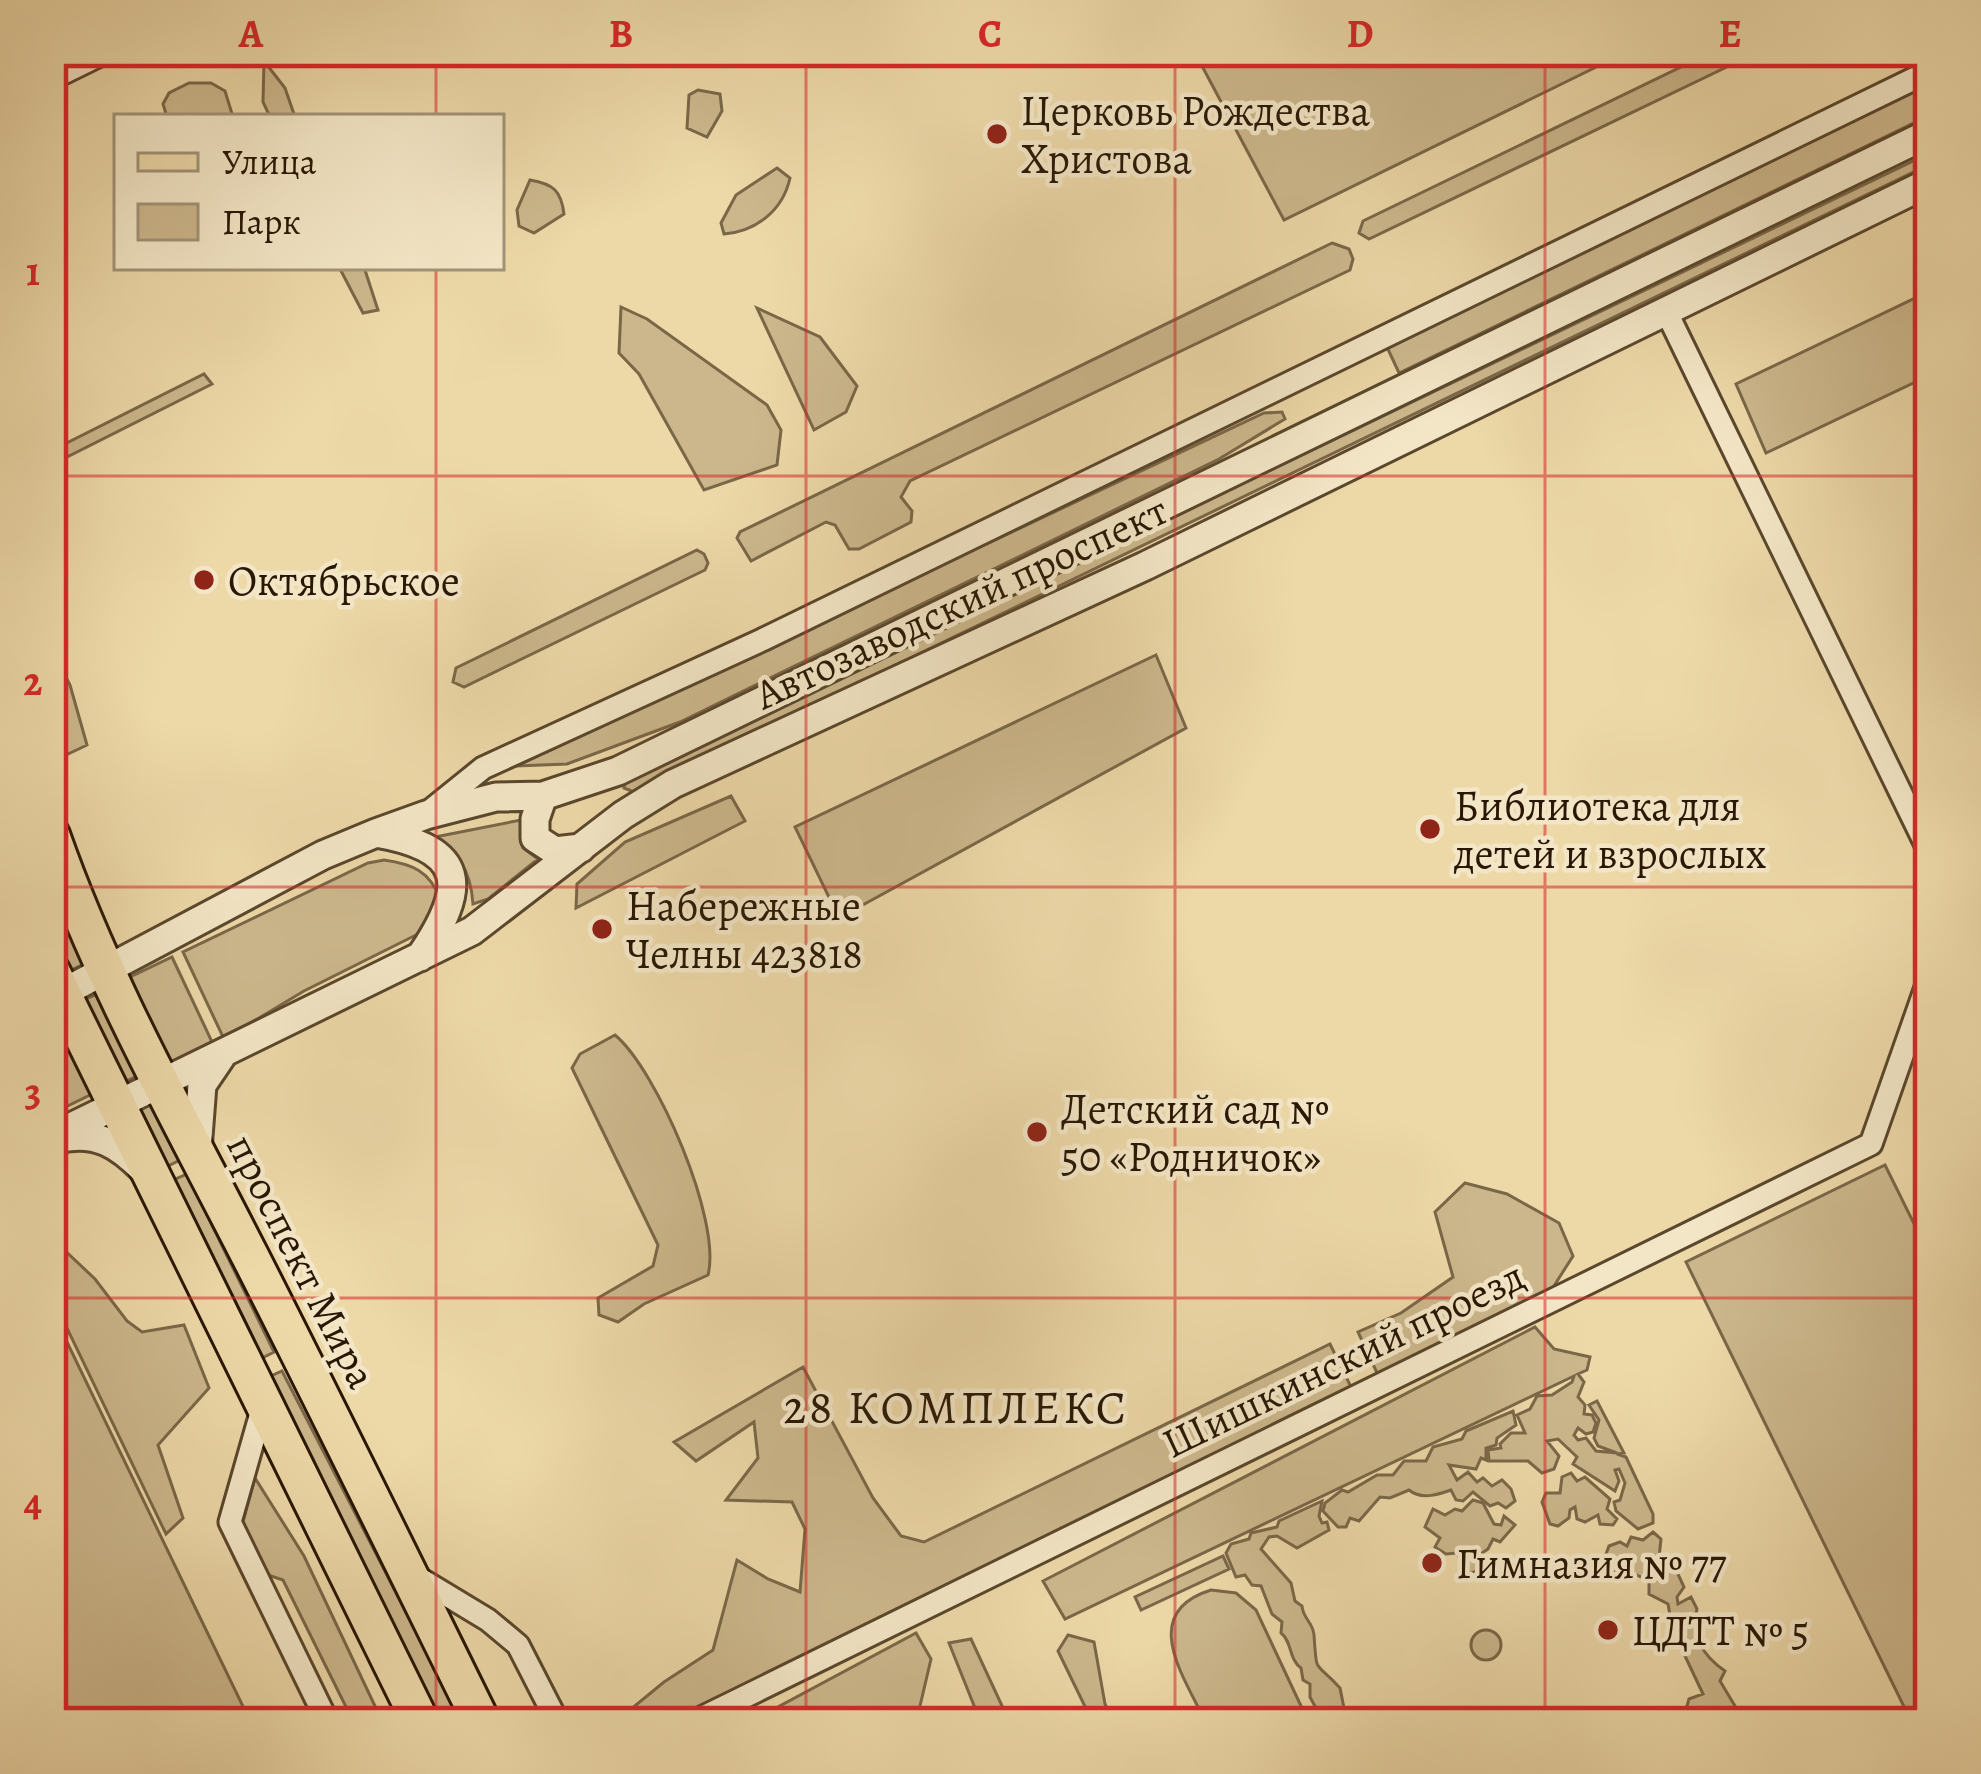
<svg xmlns="http://www.w3.org/2000/svg" width="1981" height="1774" font-family="Alegreya,serif">
  <rect width="100%" height="100%" fill="#edd8a8"/>
  <filter id="stains"><feTurbulence type="fractalNoise" baseFrequency=".00167" numOctaves="4"/><feColorMatrix values="0 0 0 0 .2 0 0 0 0 .09 0 0 0 0 .02 0 0 0 .5 -.17"/></filter>
  <radialGradient id="worn" r=".72"><stop offset=".6" stop-color="#630" stop-opacity="0"/><stop offset="1" stop-color="#630" stop-opacity=".3"/></radialGradient>
  <path fill="#ccb78c" stroke="#7a6748" stroke-width="3" d="M1194,51h435l-345,169z
    M1714,51h46l-391,188 -10,-6 4,-12z
    M264,61l21,27 10,29h-25l-7,-15z
    M189,83h22l14,8 8,26h-66l-4,-13 6,-11z
    M1930,83v32l-531,258 -13,-28z
    M698,90l22,4 2,17 -15,26 -20,-9 2,-33z
    M1930,153v11l-1296,628 -10,-4 1,-8 20,-9z
    M777,168l13,10c-7,32 -33,53 -66,56l-3,-11 15,-28z
    M530,180c23,4 31,10 34,34l-30,19 -15,-7 -2,-16z
    M1332,243l17,6 4,10 -3,11 -440,211 -9,16 11,14 -1,11 -52,27h-10l-14,-24 -9,-3 -75,39 -14,-23 3,-6z
    M339,267h25l14,43 -15,3z
    M1930,291v84l-164,78 -30,-69z
    M621,307l26,12 120,86 14,25 -4,35 -73,25 -65,-116 -20,-21z
    M757,308l63,29 37,49 -11,26 -32,18z
    M204,374l8,10 -161,81v-14z
    M1282,412l3,7 -66,40 -539,263 -113,42 -51,2 748,-353z
    M697,550l7,4 4,9 -3,7 -241,117 -11,-5 3,-14z
    M51,648l19,37 17,60 -19,9 -17,-14z
    M1156,655l30,73 -347,190 -44,-91z
    M731,796l14,25 -169,87 1,-24 48,-42z
    M521,820l2,28 15,11 -50,40 -15,5c-2,-31 -14,-55 -43,-66z
    M384,860c28,4 46,11 56,39l-16,32 -120,60 -80,48 -41,-87 185,-89z
    M62,914l24,49 -17,8 -18,-36v-16z
    M172,957l41,87 -43,19 -42,-85z
    M100,993l39,82 -17,8 -39,-83z
    M54,1014l38,80 -41,20v-99z
    M615,1035c42,35 107,186 93,240l-64,29 -26,18 -19,-7 -1,-17 55,-32 5,-21 -86,-177 8,-14z
    M154,1103l28,56 -18,9 -27,-57z
    M1885,1165l45,91v467h-18l-226,-461z
    M187,1174l87,178 -18,9 -87,-179z
    M1465,1183l42,11 52,29 14,33 -21,33 -174,86 -20,-43 43,-19 52,-36 -18,-65z
    M58,1244l37,35 32,42 15,11 42,-7 25,63 -51,57 25,73 -17,16 -115,-239v-48z
    M51,1309l200,414h-200z
    M1535,1327l19,22 36,8 -3,13 -9,4 6,8 -6,15 7,8 -1,9 8,1 4,8 -3,9 -7,2 -8,-6 -4,7 4,5 8,-2 10,13 21,2 -19,-7 -4,-8 5,-18 -10,-15 8,-4 27,52 -7,1 9,3 27,57v9l-15,6 -22,-18 -2,-9 6,-2 5,-17 -6,-14 -4,1 4,11 -4,10 -42,-27 4,-7 -19,-18 -11,2 12,15 -5,13 -12,4 -14,-12h-39l-1,-11 13,-2 -1,-4 11,-11h14l-8,-18 13,-6 7,-13 15,-1 20,-13 2,-6 -509,243 -22,-38z
    M1330,1344l22,45 -664,334h-74l50,-41 49,-32 24,-90 31,19 32,13 5,-63 -13,-27 -66,-2 32,-42 -4,-36 -58,39 -22,-19 129,-75 70,131 28,38 23,6z
    M282,1371l181,352h-24l-168,-347z
    M1513,1411l3,14 -19,13 -1,7 -10,3v12l-5,-2 -5,11 -27,-4 8,15 11,-8 9,10 6,-4 9,8 10,-6 9,9 4,12 -9,7 -8,-5 -8,3 -17,-14 -10,9 -7,-1 -5,-10c-14,5 -30,10 -42,0l-19,8 -10,-1 -21,24 -9,-3 -4,9h-8l-15,-16 2,-8 17,-13 6,2 29,-17h16l11,-14h22l7,-14 29,-8 4,-8z
    M1571,1473l6,8 8,-4 25,22 -3,10 10,10 -4,6 -13,-1 -2,-9 -13,7 -8,-3 -2,-12 -5,3 -1,8 -11,8 -8,-2 -8,-22 4,-9h14l2,-16z
    M255,1478l49,78 79,167h-29l-71,-143 -24,-8 -18,-43z
    M1473,1500l10,3 11,21 7,1 3,-9 11,9 -15,17 -7,-3 -5,10 -13,9 3,13 -11,3 -10,-21 -11,1 -11,-7 5,-9 -15,-11 8,-18 12,6 10,-6 7,2z
    M1322,1501l-3,15 3,7 5,-1 2,8 -32,18 -20,-12 -8,1 -8,12 30,34 4,18 7,5c1,13 11,16 12,29 3,42 0,24 26,53l7,35h-23l-14,-26v-13l-7,-4 -2,-12c-12,-8 -9,-27 -20,-35l1,-11 -10,-8 -11,-28 -9,-1 -7,-10 -9,2 -10,-24 5,-9 18,-5 2,-6 26,-6 2,-6z
    M1653,1532l8,7 -2,19 13,3 12,26 -7,10 1,7 13,-7 6,12c-7,26 6,47 28,62l-5,10 15,25 -3,10 -21,7h-42l8,-5h10l5,-6 -5,-6 2,-7 14,-5 -27,-57 2,-14 -8,-8 -2,-11 -19,-10v-12c-16,-13 -32,-8 -52,-11l-6,-6 15,-11 3,-8 11,-4 7,4 4,-9 12,3z
    M1223,1556l6,13 -88,41 -6,-13z
    M1211,1590l25,3 20,17 53,113h-103c-21,-45 -69,-110 5,-133z
    M1471 1645a15 15 0 1 1 30 0a15 15 0 1 1-30 0Z
    M916,1633l15,26 -15,64h-153v-8z
    M1068,1635l26,7 11,62 9,19h-21l-35,-72z
    M971,1639l39,84h-29l-32,-80z"/>
  <g fill="none" stroke-linecap="round" stroke-linejoin="round">
    <g stroke="#5a472d" stroke-width="27">
      <path id="minor" d="M51,79l57,-28
        M1667,313l263,540
        M431,810l52,-42 279,-128 1168,-569
        M263,1406l-33,116 98,201
        M412,1574l76,46 30,25 40,78
        M691,1723l1180,-579 59,-168"/>
    </g>
    <g stroke="#5a472d" stroke-width="33">
      <path id="tertiary" d="M543,796l-8,23v19l20,13 26,-3
        M376,833c92,16 92,54 44,124
        M51,999l272,-144 53,-22 50,-18 70,-18 47,-1 75,-25 1312,-638
        M51,1137l421,-206 151,-116 50,-31 472,-218 785,-384
        M61,1138c36,-7 57,6 82,31
        M197,1150l5,-65 19,-28"/>
    </g>
    <g stroke="#291704" stroke-width="42">
      <path id="primary" d="M51,835c51,146 129,284 199,421 79,155 155,311 232,467
        M51,971l370,752"/>
    </g>
    <use href="#minor" stroke="#f3e6c6" stroke-width="21"/>
    <use href="#tertiary" stroke="#f3e6c6" stroke-width="27"/>
    <use href="#primary" stroke="#edd8a8" stroke-width="36"/>
  </g>
  <path fill="none" stroke="#d62828" stroke-width="3" stroke-opacity="0.55" d="M436,51v66M806,51v1672M1175,51v1672M1545,51v1672M436,267v1456M51,476h1879M51,887h1879M51,1298h1879"/>
  <g fill="#8f2418" stroke="#f3e6c6" stroke-width="4.5">
    <circle cx="997" cy="134" r="12"/>
    <circle cx="204" cy="580" r="12"/>
    <circle cx="1430" cy="829" r="12"/>
    <circle cx="602" cy="929" r="12"/>
    <circle cx="1037" cy="1132" r="12"/>
    <circle cx="1432" cy="1563" r="12"/>
    <circle cx="1608" cy="1630" r="12"/>
  </g>
  <g text-anchor="middle" dominant-baseline="central" stroke-width="9" stroke-linejoin="round" paint-order="stroke">
    <g font-size="42" fill="#291704" stroke="#f3e6c6" text-anchor="start">
      <text x="1021" y="110">Церковь Рождества<tspan x="1021" dy="48">Христова</tspan></text>
      <text x="228" y="580">Октябрьское</text>
      <text x="1454" y="805">Библиотека для<tspan x="1454" dy="48">детей и взрослых</tspan></text>
      <text x="626" y="905">Набережные<tspan x="626" dy="48">Челны 423818</tspan></text>
      <text x="1061" y="1108">Детский сад №<tspan x="1061" dy="48">50 «Родничок»</tspan></text>
      <text x="1456" y="1563">Гимназия № 77</text>
      <text x="1632" y="1630">ЦДТТ № 5</text>
    </g>
    <g font-size="42" fill="#291704" stroke="#f3e6c6">
      <text transform="translate(961 602) rotate(-25)">Автозаводский проспект</text>
      <text transform="translate(302 1261) rotate(63)">проспект Мира</text>
      <text transform="translate(1343 1359) rotate(-26)">Шишкинский проезд</text>
    </g>
    <g font-size="48" letter-spacing="3" fill="#291704" stroke="#f3e6c6">
      <text x="956" y="1407">28 КОМПЛЕКС</text>
    </g>
  </g>
  <rect width="1981" height="1774" fill="none" stroke="#edd8a8" stroke-width="132"/>
  <rect x="114" y="114" width="390" height="156" fill="#f3e6c6" stroke="#a29378" stroke-width="3"/>
  <rect x="138" y="153" width="60" height="18" fill="#edd8a8" stroke="#a29378" stroke-width="3"/>
  <text x="222" y="174" font-size="36" fill="#291704">Улица</text>
  <rect x="138" y="204" width="60" height="36" fill="#ccb78c" stroke="#a29378" stroke-width="3"/>
  <text x="222" y="234" font-size="36" fill="#291704">Парк</text>
  <rect x="66" y="66" width="1849" height="1642" fill="none" stroke="#d62828" stroke-width="4.5"/>
  <g font-size="39" text-anchor="middle" font-weight="bold" fill="#d62828">
    <text x="251" y="47">A</text>
    <text x="621" y="47">B</text>
    <text x="990" y="47">C</text>
    <text x="1360" y="47">D</text>
    <text x="1730" y="47">E</text>
    <text x="33" y="285">1</text>
    <text x="33" y="695">2</text>
    <text x="33" y="1106">3</text>
    <text x="33" y="1516">4</text>
  </g>
  <rect width="100%" height="100%" filter="url(#stains)"/>
  <rect width="100%" height="100%" fill="url(#worn)"/>
</svg>
